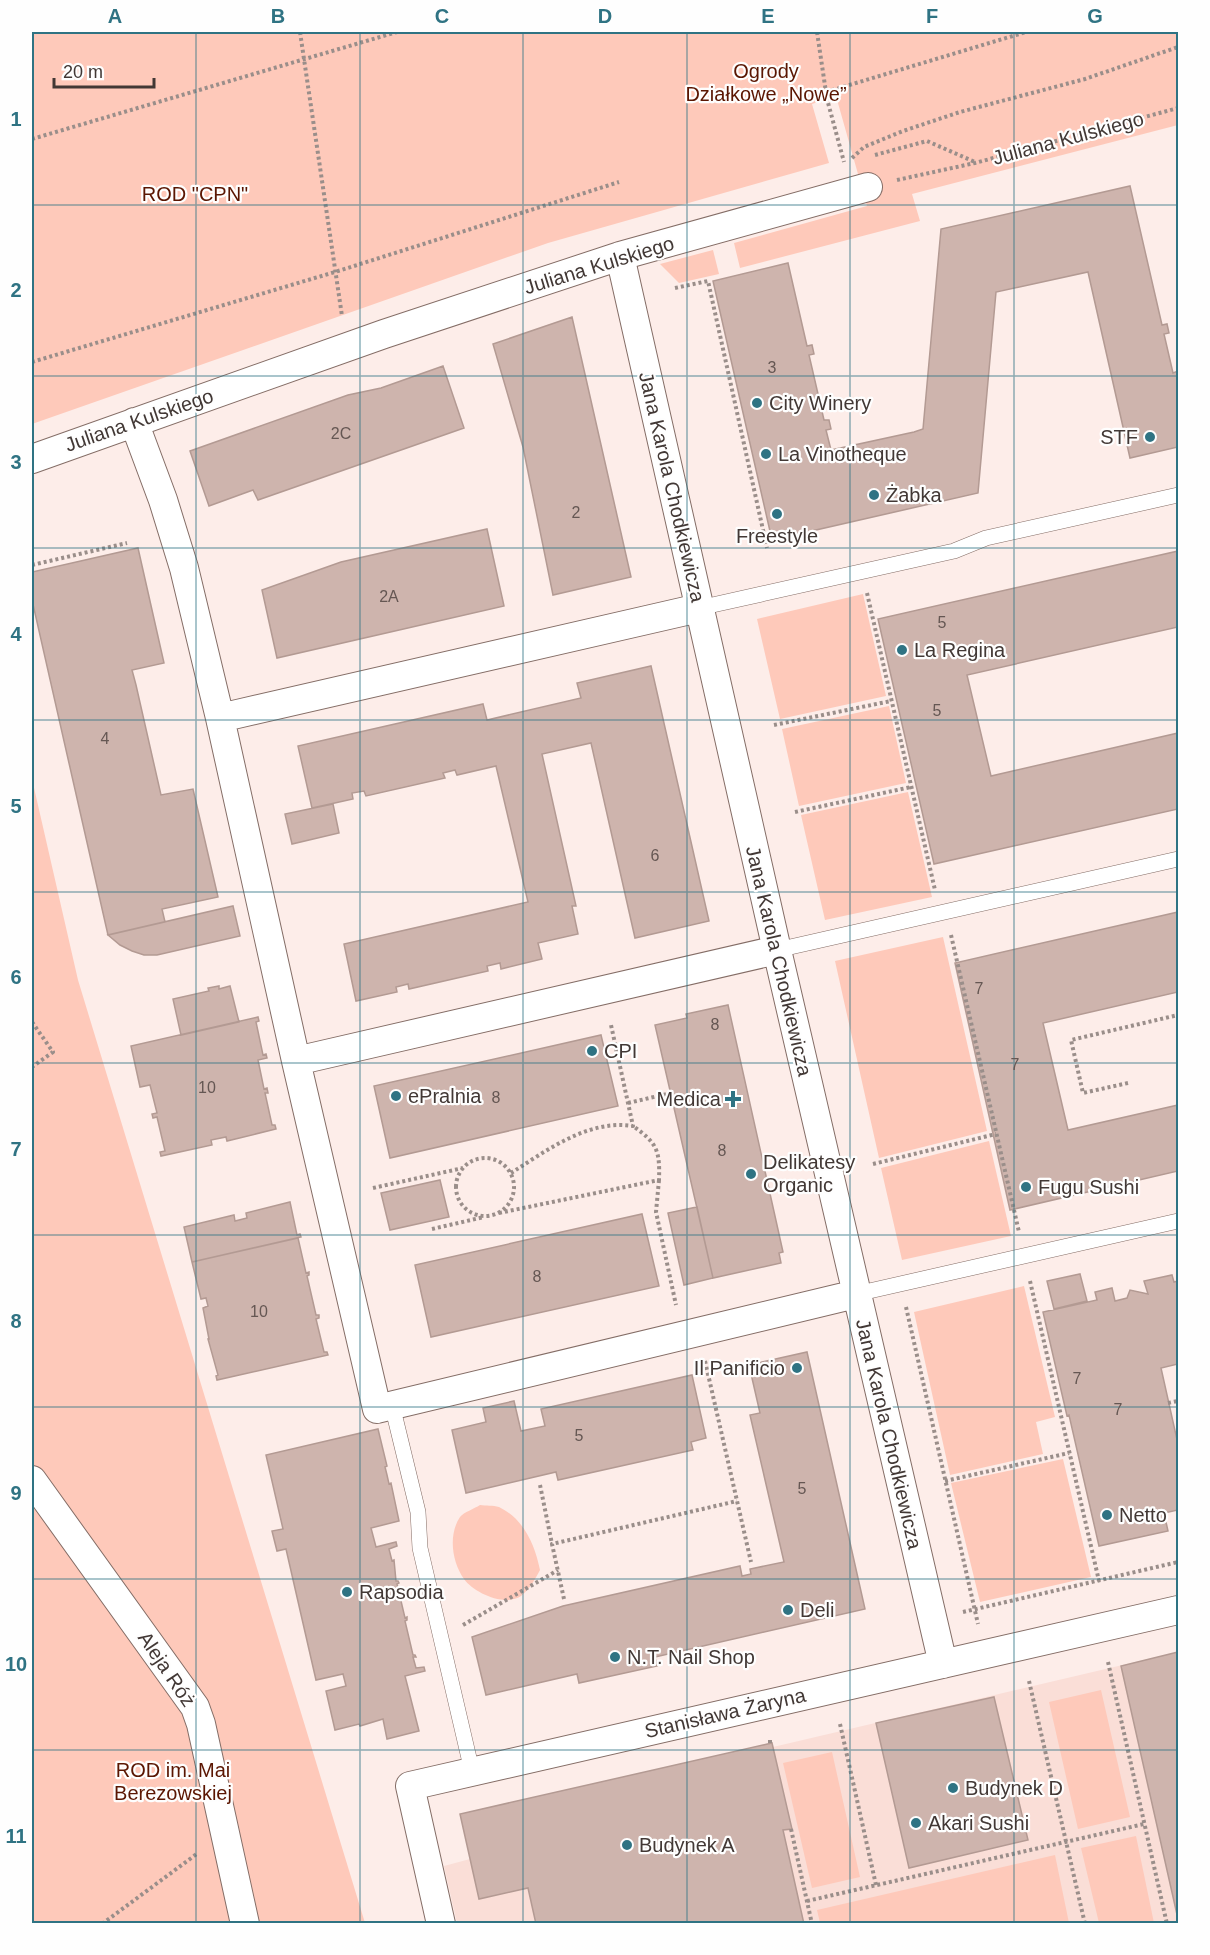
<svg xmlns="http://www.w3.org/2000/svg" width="1210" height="1955" font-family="Arial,sans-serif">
  <rect width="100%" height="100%" fill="#fdede9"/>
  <path fill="#faded7" d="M1178,1652v271h-721l-13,-57 26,-7 -10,-45 310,-70 3,3z"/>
  <path fill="#fec9ba" d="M32,32h1146v93l-266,69 8,27 -180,47 -6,-25 133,-37 -31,-110 -24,8 17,59 -281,80 -516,181z
    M713,250l6,24 -40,9 -19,-19z
    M863,594l23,102 -106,23 -23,-100z
    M889,706l17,77 -107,23 -17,-77z
    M32,779l46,201 287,943h-333z
    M908,792l24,105 -107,23 -24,-105z
    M943,937l44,194 -108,27 -44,-197z
    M989,1141l22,95 -109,24 -21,-92z
    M1024,1286l31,131 -19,5 7,32 -93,21 -36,-163z
    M1063,1459l28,118 -111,25 -29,-119z
    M480,1505c6,1 13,0 19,2 25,12 36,38 41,63 -5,9 -10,19 -19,26 -16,11 -47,-3 -57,-17 -12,-17 -16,-44 -4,-62 4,-5 14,-8 20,-12z
    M1101,1690l29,127 -52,12 -29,-127z
    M832,1752l28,125 -48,11 -29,-125z
    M1136,1836l18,87h-55l-18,-75z
    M1055,1855l14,68h-249l-3,-13z"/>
  <path fill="#ceb4ad" stroke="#b39a93" stroke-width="1.5" d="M1130,186l32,139 5,-1 2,9 -5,1 9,39 5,-2v76l-48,11 -42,-186 -92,20 -18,201 -206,47 -59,-259 75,-18 19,83 5,-1 2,9 -5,1 15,65h5l2,9 -5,1 5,20 83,-18 9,-3 18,-200z
    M572,317l59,260 -78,18 -30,-148 -30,-103z
    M443,366l21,62 -206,72 -5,-10 -44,16 -19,-55 158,-56 33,-7z
    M487,529l17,77 -227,52 -15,-68 79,-28z
    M138,548l26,115 -32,7 4,15 25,110 32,-6 25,108 -56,12 3,13 -57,13 -76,-335v-28z
    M1178,551v76l-211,48 24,101 187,-43v76l-244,55 -56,-245z
    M651,666l58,255 -74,17 -44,-195 -49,11 34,152h-4l6,28 -40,9 4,16 -41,10 -1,-6 -13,3 1,5 -79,18 -1,-5 -12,3 1,5 -41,9 -12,-57 184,-42 -32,-136 -39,9 -2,-5 -12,3 2,5 -79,18 -2,-5 -12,2 1,6 -41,9 -14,-62 185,-42 4,16 94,-22 -4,-15z
    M333,804l6,29 -47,11 -7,-30z
    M233,906l7,30 -83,19h-13l-12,-4 -12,-6 -12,-10z
    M1178,912v80l-135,31 25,107 110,-25v66l-168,39 -55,-247z
    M219,986v3l11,-3 9,36 -58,13 -8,-36 36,-8 -1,-3z
    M728,1005l55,247 -4,1 2,10 -68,15 -58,-253 32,-7 -1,-4z
    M258,1017l1,4 -3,1 7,33 3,-1 1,4 -9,2 6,29 3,-1 1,5h-3l7,32h3l1,4 -49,12 -1,-4 -15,3 1,5 -51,11 -1,-4 5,-1 -8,-34 -4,1 -1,-4 5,-1 -7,-28 -10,2 -9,-41z
    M601,1035l17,71 -228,52 -16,-72z
    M440,1180l9,37 -59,13 -9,-37z
    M290,1202l7,33 3,-1 1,3 -109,25 -8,-35 50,-12 1,6 12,-3 -1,-5z
    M697,1207l16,71 -29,7 -16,-72z
    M642,1214l17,72 -228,51 -16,-72z
    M298,1238l8,35 3,-1v3l-2,1 9,39h3v3l-3,1 8,33h3l1,3 -111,25 -1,-4 2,-1 -10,-36h1l-6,-31 5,-2 -2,-8 -5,1 -9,-37z
    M1080,1274l7,27 -33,8 -7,-28z
    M1172,1275l2,7 4,-1v83l-17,4 17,76v66l-14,3 4,18 -69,15 -30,-131 -2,1 -24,-104 54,-12 -2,-8 17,-4 3,13 12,-3 3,-8 18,4 -4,-13z
    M807,1352l58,257 -210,48 2,9 -78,17 -2,-9 -91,21 -14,-58 91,-31 177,-40 2,10 9,-2 -1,-5 34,-7 -34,-147 10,-2 -11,-48z
    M692,1375l14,63 -15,4 2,8 -135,30 -2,-8 -90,21 -14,-63 34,-8 -3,-14 31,-7 7,30 24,-5 -4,-17z
    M378,1429l9,37 -2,1 2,8 2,9 2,-1 8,38 -28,7 5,19 20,-5 1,4 -8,3 3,12 2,-1 2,21h2l1,2 -2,1 8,34 2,-1v3l-2,1 8,34h2l1,2h-3l3,11 8,-1 1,4 -20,5 14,55 -32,8 -4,-20 -23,7 -1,-2 -24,6 -9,-39 20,-5 -3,-12 -27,6 -30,-131 -9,2 -5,-20 11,-2 -17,-74z
    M1178,1652v267l-57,-253z
    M994,1697l34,143 -119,28 -33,-145z
    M772,1743l20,86 -9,1 21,94h-268l-8,-36 -49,11 -19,-85z"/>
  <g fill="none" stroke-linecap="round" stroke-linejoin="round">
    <g stroke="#846d66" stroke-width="16">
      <path id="lane" d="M699,608l255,-57 32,-13 192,-43
        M777,950l401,-91
        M856,1294l322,-73
        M392,1405l26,107 2,36 52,223"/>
    </g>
    <g stroke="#846d66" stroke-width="30">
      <path id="street" d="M620,256l157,694 166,714
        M134,422l29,78 21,68 36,150 76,343 81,348 479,-115
        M32,459l352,-125 236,-78 248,-69
        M220,718l479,-110
        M296,1061l481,-111
        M32,1480l163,227 6,17 44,200
        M441,1924l-31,-138 768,-176"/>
    </g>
    <path stroke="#9a8e8a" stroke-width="4" stroke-dasharray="3 3" stroke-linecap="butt" d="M300,32l42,284
      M817,32l10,67 17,63
      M826,92l200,-60
      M32,139l365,-107
      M875,155l52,-14 48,21
      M852,158l12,-11 39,-16 57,-19 125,-33 93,-32
      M897,180l78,-17 203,-55
      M675,288l33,-7 59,267
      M32,362l303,-90 284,-90
      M32,565l95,-22
      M867,593l68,297
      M774,725l117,-24
      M795,812l116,-25
      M951,935l68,297
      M32,1022l21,30 -21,15
      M1128,1083l-45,10 -12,-53 107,-25
      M628,1103l43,-10
      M456 1187a29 29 0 1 1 58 0a29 29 0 1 1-58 0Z
      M873,1164l123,-30
      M511,1173c35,-22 77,-54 122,-47l-22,-101
      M659,1180l-3,32 20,93
      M373,1188l90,-20
      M499,1213l160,-33c1,-30 -2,-37 -26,-54
      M432,1229l52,-12
      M1030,1281l69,300
      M906,1307l72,317
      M705,1361l46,201
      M1168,1403l10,-2
      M945,1481l124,-28
      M540,1485l12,59
      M564,1599l-12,-55 185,-43
      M963,1612l215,-50
      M463,1625l95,-55
      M1108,1662l59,262
      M1029,1681l56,243
      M840,1724l36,161
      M770,1740v4
      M791,1829l21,95
      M807,1901l337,-77
      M32,1923v1
      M102,1924l96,-71"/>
    <use href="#lane" stroke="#fff" stroke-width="15"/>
    <use href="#street" stroke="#fff" stroke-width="28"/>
  </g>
  <path fill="none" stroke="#2f7383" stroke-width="1.5" stroke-opacity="0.55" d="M196,32v1892M360,32v1892M523,32v1892M687,32v1892M850,32v1892M1014,32v1892M32,205h1146M32,376h1146M32,548h1146M32,720h1146M32,892h1146M32,1063h1146M32,1235h1146M32,1407h1146M32,1579h1146M32,1750h1146"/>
  <g fill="#2f7383" stroke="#fefefe" stroke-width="2">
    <circle cx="757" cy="403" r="6"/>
    <circle cx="1150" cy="437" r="6"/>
    <circle cx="766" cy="454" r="6"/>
    <circle cx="874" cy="495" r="6"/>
    <circle cx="777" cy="514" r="6"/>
    <circle cx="902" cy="650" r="6"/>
    <circle cx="592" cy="1051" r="6"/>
    <circle cx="396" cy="1096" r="6"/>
    <path d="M730 1090h6v6h6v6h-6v6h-6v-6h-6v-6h6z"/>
    <circle cx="751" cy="1174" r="6"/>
    <circle cx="1026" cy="1187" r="6"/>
    <circle cx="797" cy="1368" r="6"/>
    <circle cx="1107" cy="1515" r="6"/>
    <circle cx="347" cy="1592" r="6"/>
    <circle cx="788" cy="1610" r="6"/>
    <circle cx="615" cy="1657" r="6"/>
    <circle cx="953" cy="1788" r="6"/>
    <circle cx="916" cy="1823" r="6"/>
    <circle cx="627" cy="1845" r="6"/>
  </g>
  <g text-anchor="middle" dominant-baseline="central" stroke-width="4.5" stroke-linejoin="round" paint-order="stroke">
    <g font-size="16" fill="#655753">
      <text x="772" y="367">3</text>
      <text x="341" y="433">2C</text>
      <text x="576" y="512">2</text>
      <text x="389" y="596">2A</text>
      <text x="942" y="622">5</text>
      <text x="937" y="710">5</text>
      <text x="105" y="738">4</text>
      <text x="655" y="855">6</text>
      <text x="979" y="988">7</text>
      <text x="715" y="1024">8</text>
      <text x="1015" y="1064">7</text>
      <text x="207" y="1087">10</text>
      <text x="496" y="1097">8</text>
      <text x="722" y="1150">8</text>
      <text x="537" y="1276">8</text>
      <text x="259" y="1311">10</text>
      <text x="1077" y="1378">7</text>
      <text x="1118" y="1409">7</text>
      <text x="579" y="1435">5</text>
      <text x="802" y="1488">5</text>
    </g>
    <g font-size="20" fill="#5b1602" stroke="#fefefe">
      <text x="766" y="71">Ogrody<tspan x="766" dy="23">Działkowe „Nowe”</tspan></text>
      <text x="195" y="194">ROD "CPN"</text>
      <text x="173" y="1770">ROD im. Mai<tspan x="173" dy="23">Berezowskiej</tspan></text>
    </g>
    <g font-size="20" fill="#423835" stroke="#fefefe">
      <text transform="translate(1068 138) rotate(-15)">Juliana Kulskiego</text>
      <text transform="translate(599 265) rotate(-17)">Juliana Kulskiego</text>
      <text transform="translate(139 420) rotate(-19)">Juliana Kulskiego</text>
      <text transform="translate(672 487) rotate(77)">Jana Karola Chodkiewicza</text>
      <text transform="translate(779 961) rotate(77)">Jana Karola Chodkiewicza</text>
      <text transform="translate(889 1434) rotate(77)">Jana Karola Chodkiewicza</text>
      <text transform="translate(167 1669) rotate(56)">Aleja Róż</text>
      <text transform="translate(725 1713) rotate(-13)">Stanisława Żaryna</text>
    </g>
    <g font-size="20" fill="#423835" stroke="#fefefe" text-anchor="start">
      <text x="769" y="403">City Winery</text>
      <text x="1138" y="437" text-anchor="end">STF</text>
      <text x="778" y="454">La Vinotheque</text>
      <text x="886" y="495">Żabka</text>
      <text x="777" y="536" text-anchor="middle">Freestyle</text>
      <text x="914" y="650">La Regina</text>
      <text x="604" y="1051">CPI</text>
      <text x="408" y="1096">ePralnia</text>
      <text x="721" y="1099" text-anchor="end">Medica</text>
      <text x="763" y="1162">Delikatesy<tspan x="763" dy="23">Organic</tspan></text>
      <text x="1038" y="1187">Fugu Sushi</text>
      <text x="785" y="1368" text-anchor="end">Il Panificio</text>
      <text x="1119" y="1515">Netto</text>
      <text x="359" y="1592">Rapsodia</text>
      <text x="800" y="1610">Deli</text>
      <text x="627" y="1657">N.T. Nail Shop</text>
      <text x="965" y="1788">Budynek D</text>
      <text x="928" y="1823">Akari Sushi</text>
      <text x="639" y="1845">Budynek A</text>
    </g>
  </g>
  <rect width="1210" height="1955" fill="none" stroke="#fefefe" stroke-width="66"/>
  <path d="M54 78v9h100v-9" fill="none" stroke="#423835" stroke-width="3"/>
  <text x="63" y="78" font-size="18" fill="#423835" stroke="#fefefe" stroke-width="4.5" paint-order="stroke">20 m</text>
  <rect x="33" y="33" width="1144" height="1889" fill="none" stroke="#2f7383" stroke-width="2"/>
  <g font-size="20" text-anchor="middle" font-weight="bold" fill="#2f7383">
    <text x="115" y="23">A</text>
    <text x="278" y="23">B</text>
    <text x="442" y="23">C</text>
    <text x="605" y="23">D</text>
    <text x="768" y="23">E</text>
    <text x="932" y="23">F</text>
    <text x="1095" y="23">G</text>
    <text x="16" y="126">1</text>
    <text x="16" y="297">2</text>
    <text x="16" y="469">3</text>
    <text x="16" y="641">4</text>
    <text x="16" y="813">5</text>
    <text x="16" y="984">6</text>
    <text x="16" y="1156">7</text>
    <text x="16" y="1328">8</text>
    <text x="16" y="1500">9</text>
    <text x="16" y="1671">10</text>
    <text x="16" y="1843">11</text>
  </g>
</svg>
